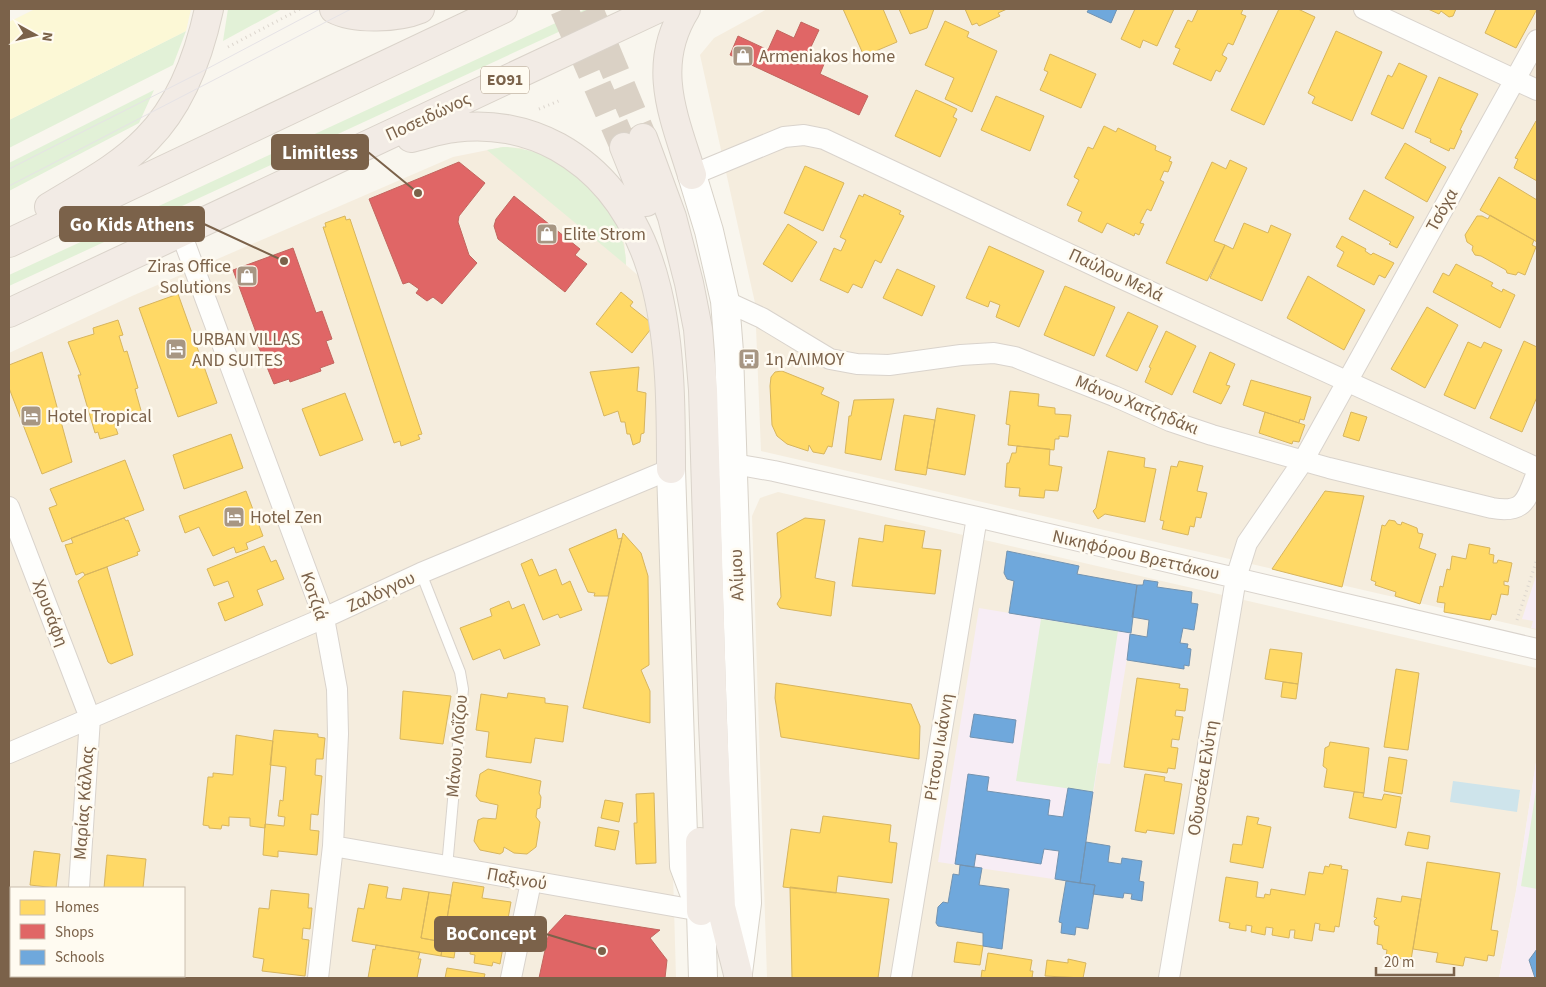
<svg xmlns="http://www.w3.org/2000/svg" width="1546" height="987" font-family="'Source Sans 3',sans-serif">
  <rect width="100%" height="100%" fill="#f9f6ee"/>
  <path fill="#f5edde" fill-rule="evenodd" d="M767,9h770v621l-776,-179 -6,-148 -55,-248 14,-17z
    M503,147l19,1 102,91 2,26 14,12 19,103 17,598h-667v-625l123,-57 321,-139zM11,888h173v88h-173z
    M778,492l759,176v88l-21,135 -17,87h-732l-15,-462 8,-18z"/>
  <path fill="#f7edf5" d="M1537,573v56l-6,-1 2,-7 -11,-2z
    M979,608l152,25 -21,131 -12,-1 -18,120 -142,-21z
    M1537,756v222h-38l17,-87z"/>
  <path fill="#e2f1d7" d="M228,9h54l-59,32z
    M586,9l18,2 -595,275v-11z
    M186,31l-13,34 -164,83v-28z
    M154,90l-15,33 -130,68v-28z
    M503,147c61,1 123,55 123,118l-139,-115z
    M1041,619l77,12 -25,161 -77,-11z
    M1537,784v105l-16,-3z"/>
  <path fill="#fcf8d6" d="M35,9h156l-5,22 -177,89v-98z"/>
  <path fill="#cee4eb" d="M1453,781l67,9 -3,22 -67,-10z"/>
  <path fill="#ffd966" stroke="#d7b55e" d="M843,9h40l14,33 -33,14z
    M899,9h35l-7,19 -17,6z
    M965,9h42l-9,4 2,3 -21,10 -2,-3 -5,2z
    M1135,9h39l-17,37 -14,-6 -3,8 -19,-9z
    M1198,9h45l-2,5 5,2 -13,29 -5,-2 -6,12 5,3 -7,14 -4,-2 -5,11 -38,-17 7,-15 -5,-2 13,-27 4,2z
    M1279,9h19l17,8 -51,108 -33,-15z
    M1428,9h28l-3,7 -4,1 -8,-6 -2,3z
    M1496,9h41l-21,39 -31,-15z
    M945,21l24,11 -2,5 30,14 -25,61 -27,-13 9,-21 -29,-13z
    M1336,31l46,21 -30,69 -40,-18 3,-6 -7,-4z
    M1050,54l46,20 -15,34 -41,-18 8,-18 -4,-2z
    M1399,63l28,13 -24,53 -32,-15 17,-39 4,2z
    M1439,77l39,17 -18,36 2,1 -8,18 -4,-1 -1,3 -19,-9 1,-3 -16,-7z
    M916,90l41,19 -4,8 4,2 -17,38 -45,-21z
    M996,96l48,20 -14,35 -49,-21z
    M1536,121h1v60l-23,-13 4,-9 -3,-1z
    M1104,126l12,6 2,-4 38,18 -1,4 16,7 -2,4 3,1 -4,10 -4,-1 -4,9 4,2 -13,29 -4,-2 -7,14 4,1 -5,11 -4,-2 -1,3 -27,-13 -5,10 -24,-12 4,-9 -15,-7 12,-25 -5,-3 14,-30 5,2z
    M1405,143l41,24 -19,35 -42,-24z
    M1230,160l17,8 -33,73 11,4 -18,36 -41,-18 46,-101 14,7z
    M805,166l39,17 -21,48 -39,-18z
    M1499,177l38,23v42l-57,-32z
    M1364,190l50,27 -17,31 -8,-4 2,-2 -42,-23z
    M864,194l37,17 -2,3 5,2 -23,47 -6,-3 -13,28 -9,-4 -5,9 -28,-13 14,-32 7,3 5,-11 -6,-3 19,-42 4,2z
    M1490,215l44,25 -2,5 4,2 -11,28 -7,-3 -2,3 -9,-2 -1,-3 -25,-14 -6,-1 -3,-5 1,-4 -6,-4 -2,-7 12,-19h5l6,3z
    M345,216l1,4 4,-1 72,215 -4,1 2,4 -19,7 -1,-5 -6,2 -71,-216h3l-1,-4z
    M1244,223l24,10 3,-8 20,9 -29,67 -52,-23 15,-33 8,4z
    M788,224l29,18 -25,40 -29,-18z
    M1342,236l24,13 -1,2 6,4 2,-2 21,10 -9,15 -6,-3 -5,10 -37,-19 7,-14 -8,-5z
    M989,246l55,25 -25,56 -23,-10 4,-12 -10,-4 -2,6 -22,-9z
    M1456,264l37,19 -2,3 11,6 1,-3 12,6 -15,33 -67,-36 10,-19 6,3z
    M897,269l38,17 -13,30 -39,-18z
    M1308,276l57,34 -21,40 -57,-32z
    M1065,286l50,21 -21,49 -50,-21z
    M621,292l12,10 -3,4 24,19 -22,28 -36,-29z
    M178,294l39,109 -39,14 -39,-109z
    M1427,307l31,18 -33,63 -34,-19z
    M1128,312l30,14 -21,45 -31,-15z
    M118,320l5,15 -4,1 5,16 3,-1 11,37 -3,1 7,25 -28,9 4,11 -18,5 -2,-7 -3,1 -17,-58h3l-13,-33 26,-8 -1,-6z
    M1166,331l30,15 -24,49 -27,-13 6,-14 -2,-1z
    M1524,341l13,6v50l-15,35 -32,-14z
    M1468,342l13,6 3,-6 18,8 -27,59 -31,-14z
    M42,352l30,110 -30,12 -33,-86v-23z
    M1210,352l25,12 -9,21 4,1 -9,18 -28,-12z
    M639,367l-2,24 9,2 -2,40 -3,1 -1,8 -7,3 -3,-11h-3l-2,-12h-4l-3,-11 -14,5 -14,-44z
    M782,371l42,17 -3,6 18,8 -7,45 -4,-1 -4,8 -11,-2 -4,-7 -1,6 -21,-7 -10,-8 -5,-11 -2,-39 1,-9 4,-5z
    M1251,380l60,17 -7,23 -4,-1 -1,4 -56,-18z
    M1010,391l29,3 -1,12 17,2v6l16,1 -3,22 -9,-1v3h-4l-1,11 -46,-5 2,-20 -4,-1z
    M345,393l18,47 -43,16 -18,-47z
    M894,399l-13,61 -36,-7 4,-37h2l3,-16z
    M937,408l38,7 -10,60 -38,-7z
    M1265,412l40,13 -6,17 -6,-1 -1,3 -33,-11z
    M1351,412l16,5 -8,24 -16,-5z
    M904,415l31,5 -9,55 -31,-5z
    M231,434l12,34 -59,21 -11,-34z
    M1017,446l33,3 -1,16 13,2 -4,24 -13,-1 -1,8 -25,-2 1,-8 -15,-1 2,-24h2l3,-10h4z
    M1108,451l37,7 -1,9 12,2 -11,53 -40,-8 -7,5 -5,-8 3,-3z
    M125,460l19,50 -82,32 -13,-34 8,-3 -7,-16z
    M1179,461l24,5 -6,25 10,2 -6,25 -5,-1 -2,10 -4,-1 -2,9 -26,-6 2,-8 -4,-1 11,-54 6,1z
    M246,491l17,45 -17,7 2,6 -12,4 -2,-6 -21,9 -14,-29 -14,6 -6,-17z
    M1325,491l39,5 -22,91 -70,-18z
    M124,518l2,3 2,-1 12,31 -3,1 1,3 -53,20 -2,-3 -7,3 -11,-30 8,-2 -2,-5z
    M805,518l20,2 -10,58 20,4 -4,34 -51,-8 -3,-4 4,-7 -4,-64z
    M1389,520l6,1 2,3 4,1 1,-3 15,6 1,5 5,1 -4,14 17,6 -16,50 -25,-8 1,-4 -21,-7 1,-3 -5,-2 11,-55 3,1z
    M885,525l40,6 -3,17 19,2 -6,44 -83,-8 7,-48 24,4z
    M616,529l2,10 4,-1 -14,58h-14l1,-3 -7,-1 -19,-43z
    M623,533l18,20 7,23 1,89 -8,5 9,21v32l-67,-15z
    M1469,544l21,4 -1,6 5,1 -1,8h4l1,-3 14,3 -4,19 -4,-1v4l5,1 -1,9 -7,-1 -5,21 -4,-1 -2,6 -46,-8 1,-9 -8,-1 3,-16 3,1 4,-18 3,1 2,-14 14,3z
    M264,546l7,16 5,-2 8,19 -27,11 6,15 -38,16 -7,-18 16,-6 -6,-16 -14,5 -7,-17z
    M532,559l7,17 17,-7 6,16 8,-4 12,29 -22,8 -2,-4 -15,6 -22,-56z
    M107,567l26,88 -22,9 -3,-2 -30,-81 7,-6z
    M509,601l3,8 12,-5 16,41 -36,14 -4,-10 -27,11 -13,-32 32,-12 -2,-7z
    M1270,649l32,4 -4,31 -33,-5z
    M1396,669l23,4 -11,77 -24,-3z
    M1137,678l43,6 -1,4 9,1 -3,22 -9,-1 -1,6 8,1 -4,23 -7,-1 -1,8 7,1 -3,21 -7,-1 -1,5 -43,-6z
    M1283,682l15,2 -2,15 -15,-2z
    M776,683l135,21 9,22 -1,33 -138,-22 -6,-39z
    M403,691l48,5 -8,48 -43,-5z
    M508,693l37,5v5l23,3 -5,36 -28,-4 -4,25 -45,-6 3,-25 -13,-2 5,-36 26,4z
    M274,730l44,4v3l7,1 -2,21h-7l-1,16 7,1 -4,39 -7,-1 -1,16 9,1 -2,24 -39,-4v6l-15,-2 2,-31 19,2 1,-9 -7,-1 2,-16 3,1 3,-34 -16,-2z
    M236,735l37,6 -8,87 -15,-2v-8l-21,-1v9l-7,-1 -1,4 -12,-1v-2l-6,-1 5,-48h5v-4l20,2z
    M1330,742l39,6 -5,45 -40,-6 3,-18 -4,-3 2,-18 4,-2z
    M1389,757l18,3 -5,34 -18,-3z
    M488,769l53,12 -2,12 2,4 -1,11 -3,1 -1,8 4,5 -4,25 -9,7 -13,-1 -10,-6 -1,5 -3,2 -20,-4 -6,-9 4,-21 5,-2 13,1 2,-14 -18,-4 -4,-5 4,-22z
    M1145,774l20,3 -1,4 18,3 -8,50 -27,-4 -1,3 -11,-2z
    M1354,792l10,1 -1,4 19,3 2,-6 17,3 -5,31 -47,-10z
    M654,793l2,70 -20,1 -2,-41h3l-1,-29z
    M605,800l18,3 -4,19 -18,-4z
    M823,816l68,9 -2,17 8,1 -5,40 -54,-7 -2,17 -53,-6 8,-58 29,4z
    M1247,816l12,2 -2,6 14,3 -8,41 -33,-6 3,-18 9,1z
    M598,827l21,4 -4,19 -20,-4z
    M1408,832l22,4 -2,13 -23,-4z
    M34,851l26,3 -4,34 -26,-3z
    M107,855l39,4 -3,29h-39z
    M1427,862l73,11 -9,57 7,1 -4,25 -6,-1 -1,6 -22,-4 -2,9 -27,-4 2,-9 -25,-4z
    M1330,864l12,2 -1,3 7,1 -9,57 -4,-1 -1,6 -15,-2 1,-6 -5,-1 -3,18 -18,-3 1,-8h-5l-1,8 -17,-3 1,-7 -7,-1 -1,8 -14,-3 1,-6 -6,-1v6l-17,-3 1,-5 -11,-2 7,-44 32,5 -2,15 8,1 1,-4 5,1 1,-6 34,6 4,-23 14,2 2,-8 4,1z
    M453,882l31,5 -2,11 29,4 -11,62 -7,-2 -1,4 -18,-3 1,-8 -5,-1 1,-8 -15,-2 -2,14 -13,-2z
    M369,884l19,3 -2,11 15,2 2,-12 26,4 -8,46 22,4 -2,14 -89,-15 6,-33 6,1z
    M790,887l99,12 -11,79h-86z
    M271,890l38,4 -1,14h4l-2,21 -7,-1 -1,11 7,1 -4,36 -43,-5 2,-12 -11,-2 6,-49 10,1z
    M429,892l22,3 -8,47 -22,-4z
    M1402,896l19,3 -10,61 -25,-4 1,-6 -4,-1 -1,-4 -5,-1 2,-18 -4,-1 -1,-4 3,-3 -3,-1 3,-19 24,4z
    M957,942l26,4 -3,19 -26,-3z
    M376,945l44,7 -2,7h3l-4,19h-49l5,-29 2,1z
    M988,953l44,7 -2,11h3l-1,7h-51l1,-8 3,1z
    M1068,959l18,4 -3,15 -38,-2 2,-16 21,3z
    M447,968l38,6 -1,4h-39z"/>
  <path fill="#e06666" stroke="#c2655e" d="M801,22l18,8 -10,21 17,8 -6,15 48,22 -9,19 -129,-60 8,-19 30,14 9,-20 17,8z
    M459,162l26,21 -26,33 -1,6 11,33 8,8 -35,41 -9,-7 -6,4 -11,-8 3,-4 -10,-7 -6,2 -34,-85z
    M514,196l66,53 -5,6 12,9 -22,28 -67,-53 -4,-13 2,-7z
    M293,248l23,65 6,-2 10,28 -6,2 8,22 -14,5 1,3 -31,11 -1,-3 -15,5 -20,-48 3,-1 -24,-65z
    M565,915l95,15 -10,8 17,22 -2,18h-126l10,-46z"/>
  <path fill="#6fa8dc" stroke="#7393b0" d="M1089,9h28l-6,14 -24,-11z
    M1007,551l72,15 -2,8 60,11 -6,48 -122,-20 5,-32 -7,-2 -3,-6z
    M1144,580l14,2 -1,5 35,5 -1,11 7,1 -4,26 -11,-2 -3,15 8,1 -1,4 4,1 -2,17 -5,-1v4l-57,-9 3,-26 17,3 2,-17 -17,-3 5,-32h6z
    M974,714l42,6 -3,23 -43,-6z
    M968,774l21,3 -2,14 63,9 -2,15 15,2 5,-29 25,4 -13,91 -25,-4 4,-28 -15,-2 -3,15 -65,-10 -2,13 -19,-3z
    M1086,842l24,4 -2,16 13,2 1,-6 20,3 -3,20 5,1 -2,19 -11,-2 1,-5 -8,-1 -1,5 -30,-4 2,-9 -15,-2z
    M960,865l22,3 -3,17 30,4 -7,60 -19,-3v-13l-45,-7 -2,-3 2,-16 5,-5 5,1 5,-29 6,1z
    M1066,881l29,4 -7,44 -12,-2 -1,8 -14,-2 1,-10 -3,-1z
    M1537,949v29h-2l-6,-18z"/>
  <g fill="none" stroke-linecap="round" stroke-linejoin="round">
    <path stroke="#dad1c5" stroke-width="28" stroke-dasharray="28 14" stroke-linecap="butt" d="M564,9l60,138
      M589,9l54,129"/>
    <g stroke="#d9d3cc" stroke-width="12">
      <path id="lane" d="M421,573l39,99 3,17 -16,178"/>
    </g>
    <g stroke="#d9d3cc" stroke-width="22">
      <path id="street" d="M1364,9l173,81
        M692,175l92,-38 20,-2 20,4 290,136 423,193
        M181,233l143,385 13,71 1,45 -5,112 -15,132
        M725,301l37,17 68,41 27,5 32,1 72,-10 33,-2 21,4 99,39 56,25 42,14 117,33 163,40c33,6 35,-9 45,-36
        M734,464l40,7 203,46 560,132
        M9,507l81,211 -11,170
        M9,753l315,-135 97,-45 250,-104
        M333,846l368,65
        M73,978v-2
        M511,978l20,-96
        M901,978l76,-461
        M1169,978l67,-400 11,-35 56,-82 234,-421"/>
    </g>
    <g stroke="#d8d2c8" stroke-width="30">
      <path id="secondary" d="M692,175l17,56 16,70 4,51 18,551 -9,70
        M671,469l13,397 17,45 2,67"/>
    </g>
    <g stroke="#dad3ca" stroke-width="30">
      <path id="highway" d="M334,9c21,11 64,9 86,0
        M686,9c-36,57 -12,108 6,166
        M411,138c14,-3 29,-9 44,-10 35,-5 72,2 103,19 113,63 113,209 113,322
        M643,138l29,79 17,66 9,46 5,61 10,333 8,184 17,67
        M624,147l22,55
        M49,207c34,-21 70,-39 98,-68 34,-34 52,-84 62,-130
        M9,243l494,-234
        M9,313l648,-304
        M700,842l1,69"/>
    </g>
    <path stroke="#dcd6ce" stroke-width="3" stroke-dasharray="1 4" stroke-linecap="butt" d="M228,47l72,-38
      M539,109l22,-9
      M1517,620l20,-61"/>
    <use href="#lane" stroke="#fefefc" stroke-width="10"/>
    <use href="#street" stroke="#fefefc" stroke-width="20"/>
    <use href="#secondary" stroke="#fefefc" stroke-width="28"/>
    <use href="#highway" stroke="#f2ebe5" stroke-width="28"/>
    <path stroke="#e6e3e6" stroke-width="1" d="M9,169l192,-97 119,-63
      M9,186l342,-177"/>
  </g>
  <defs>
    <g id="shop-square" transform="scale(1.125)"><rect x="-9" y="-9" width="18" height="18" rx="4" fill="#a79683" stroke="#fffbf1"/><path d="M-5-2.5h2.3a2.7 3.5 0 0 1 5.4 0H5L5.5 6h-11ZM-1.5-2.5h3a1.5 2.3 0 0 0-3 0Z" fill="#fff"/></g>
    <g id="hotel-square" transform="scale(1.125)"><rect x="-9" y="-9" width="18" height="18" rx="4" fill="#a79683" stroke="#fffbf1"/><path d="M-6-4.5h1.5V1H6V5H4.5V3h-9V5H-6ZM-4 0a1.8 1.8 0 1 1 3.6 0ZM.5 0V-2.5h3Q6-2.5 6 0Z" fill="#fff"/></g>
    <g id="bus-square" transform="scale(1.125)"><rect x="-9" y="-9" width="18" height="18" rx="4" fill="#a79683" stroke="#fffbf1"/><path d="M-5-6H5V4H4V6H2V4H-2V6H-4V4H-5ZM-3.5-4V0h7V-4ZM-3.5 1.2v1.5H-2V1.2ZM2 1.2v1.5H3.5V1.2Z" fill="#fff"/></g>
  </defs>
  <g fill-rule="evenodd">
    <use href="#shop-square" x="743" y="56"/>
    <use href="#shop-square" x="547" y="234"/>
    <use href="#shop-square" x="247" y="276"/>
    <use href="#hotel-square" x="176" y="349"/>
    <use href="#bus-square" x="749" y="359"/>
    <use href="#hotel-square" x="31" y="416"/>
    <use href="#hotel-square" x="234" y="517"/>
  </g>
  <g text-anchor="middle" dominant-baseline="central" stroke-width="5" stroke-linejoin="round" paint-order="stroke">
    <rect fill="#fffbf1" stroke="#a3907c" stroke-width="1" x="481" y="66.5" width="48" height="27" rx="4"/>
    <g font-size="16" font-weight="bold" fill="#7b624a">
      <text x="505" y="80">ΕΟ91</text>
    </g>
    <g font-size="18" fill="#7b624a" stroke="#fffbf1" text-anchor="start">
      <text x="759" y="56">Armeniakos home</text>
      <text x="563" y="234">Elite Strom</text>
      <text x="231" y="266" text-anchor="end">Ziras Office<tspan x="231" dy="21">Solutions</tspan></text>
      <text x="192" y="339">URBAN VILLAS<tspan x="192" dy="21">AND SUITES</tspan></text>
      <text x="765" y="359">1η ΑΛΙΜΟΥ</text>
      <text x="47" y="416">Hotel Tropical</text>
      <text x="250" y="517">Hotel Zen</text>
    </g>
    <g font-size="18" fill="#7b624a" stroke="#fffbf1">
      <text transform="translate(428 117) rotate(-25)">Ποσειδώνος</text>
      <text transform="translate(1442 210) rotate(-61)">Τσόχα</text>
      <text transform="translate(1116 275) rotate(25)">Παύλου Μελά</text>
      <text transform="translate(1137 405) rotate(22)">Μάνου Χατζηδάκι</text>
      <text transform="translate(1136 555) rotate(13)">Νικηφόρου Βρεττάκου</text>
      <text transform="translate(737 575) rotate(-92)">Αλίμου</text>
      <text transform="translate(381 592) rotate(-25)">Ζαλόγγου</text>
      <text transform="translate(314 596) rotate(71)">Κοτζιά</text>
      <text transform="translate(50 613) rotate(69)">Χρυσάφη</text>
      <text transform="translate(457 746) rotate(-85)">Μάνου Λοΐζου</text>
      <text transform="translate(939 747) rotate(-81)">Ρίτσου Ιωάννη</text>
      <text transform="translate(1203 778) rotate(-81)">Οδυσσέα Ελύτη</text>
      <text transform="translate(84 803) rotate(-86)">Μαρίας Κάλλας</text>
      <text transform="translate(517 879) rotate(10)">Παξινού</text>
    </g>
  </g>
  <path fill="none" stroke="#7b624a" stroke-width="2" d="M418 193L368 152M284 261L204 224M602 951L546 934"/>
  <g fill="#7b624a" stroke="#fffbf1" stroke-width="2">
    <circle cx="418" cy="193" r="5"/>
    <circle cx="284" cy="261" r="5"/>
    <circle cx="602" cy="951" r="5"/>
  </g>
  <g fill="#7b624a" stroke="#7b624a" stroke-width="2">
    <rect x="272" y="135" width="96" height="34" rx="5"/>
    <rect x="60" y="207" width="144" height="34" rx="5"/>
    <rect x="435" y="917" width="111" height="34" rx="5"/>
  </g>
  <g font-size="19" text-anchor="middle" font-weight="bold" fill="#fff">
    <text x="320" y="159">Limitless</text>
    <text x="132" y="231">Go Kids Athens</text>
    <text x="491" y="940">BoConcept</text>
  </g>
  <rect width="1546" height="987" fill="none" stroke="#7b624a" stroke-width="20"/>
  <rect x="10" y="887" width="175" height="90" fill="#fffbf1" stroke="#cabeae"/>
  <rect x="20" y="900" width="25" height="15" fill="#ffd966" stroke="#cabeae"/>
  <text x="55" y="912" font-size="15" fill="#7b624a">Homes</text>
  <rect x="20" y="924" width="25" height="15" fill="#e06666" stroke="#cabeae"/>
  <text x="55" y="937" font-size="15" fill="#7b624a">Shops</text>
  <rect x="20" y="950" width="25" height="15" fill="#6fa8dc" stroke="#cabeae"/>
  <text x="55" y="962" font-size="15" fill="#7b624a">Schools</text>
  <g transform="translate(35 35) rotate(98)" stroke="#fffbf1" stroke-width="4" paint-order="stroke">
  <path d="M0-4L9 19L0 12L-9 19Z" fill="#7b624a"/>
  <text y="-8" font-size="14" font-weight="bold" text-anchor="middle" fill="#7b624a">N</text>
  </g>
  <path d="M1376 967v8h78v-8" fill="none" stroke="#7b624a" stroke-width="2.5"/>
  <text x="1384" y="967" font-size="15" fill="#7b624a" stroke="#fffbf1" stroke-width="4" paint-order="stroke">20 m</text>
</svg>
